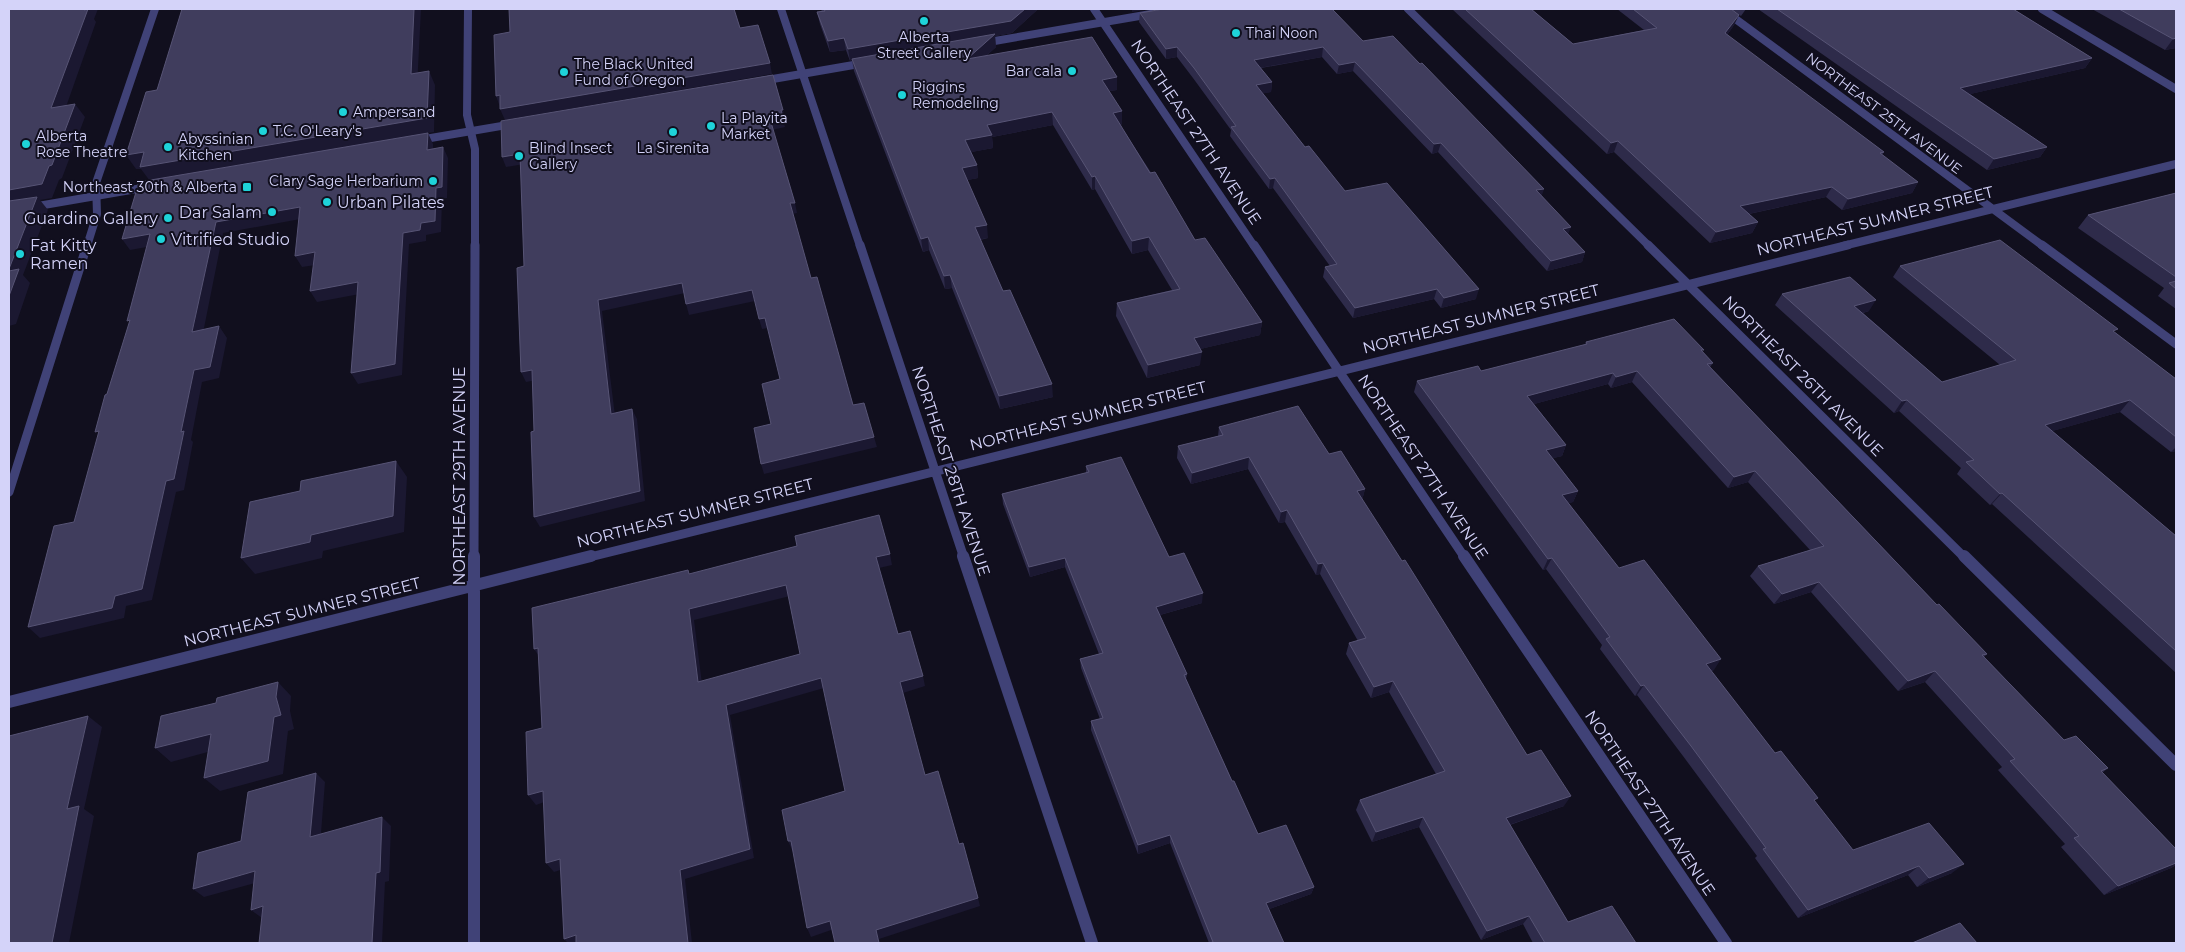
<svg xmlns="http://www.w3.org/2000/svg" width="2185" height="952" font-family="Montserrat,sans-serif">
  <rect width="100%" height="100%" fill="#110f1e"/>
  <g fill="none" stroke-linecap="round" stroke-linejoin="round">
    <path stroke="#404277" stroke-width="8" d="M468,9l-1,106 8,34v97
      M781,9l79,237
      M1094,9l160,237
      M1408,9l241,237
      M1722,9l321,237
      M2042,9l134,80
      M87,246l10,-32 -1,-31 59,-174
      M1843,246l333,-82"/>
    <path stroke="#404277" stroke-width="9" d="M860,245l104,313
      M1254,245l211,313
      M1648,245l317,313
      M2042,245l134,99
      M9,492l78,-247
      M474,558l1,-313
      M586,558l1262,-313"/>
    <path stroke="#404277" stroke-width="12" d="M963,556l129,387
      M1464,556l262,387
      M1964,556l212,209
      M9,702l582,-146
      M474,943v-387"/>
    <path stroke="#404277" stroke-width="8" d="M983,43l168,-29
      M761,81l104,-18
      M419,140l94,-16
      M9,211l139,-24"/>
  </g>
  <path fill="#2e2b4a" d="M821,9h216v1l-25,23 -17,3 1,11 -10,9 131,34 -8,1 13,33 -2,1 75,115 67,82 -2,13 -60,14v16l-53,13 -31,-62 1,-13 55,-13 -24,-40 -16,4 -37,-65 -3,1 -39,-65 -61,12 1,11 -22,4 6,13 1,13 -11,2 21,58 -8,2 23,51 50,106 -53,12 -48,-121 -7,1 -16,-39 -6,2 -69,-181 -2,-11 -2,1 -4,-11 -16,2 -10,-28 -3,-12h5z
    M1452,9h79l42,35 71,-14 -27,-21h114l8,6 -5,10 -7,10 157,117 -2,3 36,27 -6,11 -70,17 -16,-13 -77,17 9,8 -6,11 -42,10 -96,-91 -7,2z
    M1731,9h15l-5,7z
    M1758,9h255l79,49 -7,10 -115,26 77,53 -7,10 -53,13z
    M2092,9h84v39l-11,2z
    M1140,13l223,28 179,155 26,38 17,18 -3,10 -35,9 -109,-119 -6,2 -79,-83 -16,3 -15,-17 -61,11 11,14 -1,10 -8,1 42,54 40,44 131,108 -35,9 -7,-9 -81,19 -30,-41 2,-10 5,-1 -57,-78 -4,1 -39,-53 1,-6 -38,-52 -16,-21 -11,2 -27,-37z
    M2176,193v116l-18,-13 6,-8 -86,-60 10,-13z
    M1900,266l215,67 61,46v72l-5,1 -51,-40 -68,19 124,105v137l-184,-169 -2,1 -33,-31 4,-6 -62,-57 -5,2 -119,-108 7,-11 87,17 -6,2 79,69 58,-17 -107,-88z
    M1586,342l116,10 11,11 -3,4 227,238 50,49 -3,3 80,83 44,28 -6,5 74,76v16l-5,3 -67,27 -43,-48 4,-3 -67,-74 4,-3 -77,-85 -27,9 -87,-99 -37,12 -24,-28 8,-10 52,-16 -62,-68 -20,6 -96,-106 -21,6 -3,-4 -74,20 32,41 -4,11 -9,2 25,33 -5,11 -5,1 51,65 95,102 -3,1 64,82 78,97 99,23 -35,14 -9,-12 -110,43 -43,-60 2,-2 -74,-100 -46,-61 -2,1 -35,-47 2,-4 -56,-76 -3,1 -129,-178 3,-11 64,-10 104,-26z
    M1219,427l110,27 36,35 -3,11 165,255 37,51 -54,19 58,97 68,21h-103l-10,-19 -42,16 -62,-113 -47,15 -16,-32 4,-10 76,-26 -47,-82 -18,6 -25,-44 3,-11 9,-2 -38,-67 -4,1 -31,-53 -6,1 -31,-54 -57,15 -14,-26 1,-12 40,-10z
    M1086,466l83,91 33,46 -42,12 27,59 -1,5 46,102 26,53 56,53 -3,7 -42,15 15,34h-75l-39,-100 -32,11 -47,-124v-9l9,-2 -19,-51 -1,-9 19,-5 -34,-87 -35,10 -27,-73 -1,-10 84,-21z"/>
  <path fill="#1b1831" d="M84,9h14l-4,10 2,3 -35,99 -10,-13z
    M414,9h7l-4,79 -6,-14z
    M1025,9h12v1l-25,23 -17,3 1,11 -28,25 -1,-13 26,-23 -143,25 -2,-12z
    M1132,9h19l-19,3z
    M1739,15l-5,10 -13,19 4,-11z
    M844,38l2,12 -16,2 -2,-11z
    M2176,38v10l-11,2 8,-11z
    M1177,47v10l-11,2v-10z
    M1323,47l-1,10 -69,12 1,-9z
    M2092,58l-7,10 -132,30 7,-10z
    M1355,62l-2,9 -16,3 2,-9z
    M770,63l2,11 -267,46 -5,-11z
    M429,71l6,14 -1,47 -6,1 5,11v17l-283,20 -9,-12h-5l-10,-14z
    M1117,77v13l-15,2v-12z
    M1272,82l-1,10 -16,3 1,-10z
    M500,95v12l-4,-11z
    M75,104l10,13 -23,61 -3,2 -7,18 -12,2 8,10 -25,65 7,8 -14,41 -7,2v-136l40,-24z
    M781,110h2l2,10h-2l2,7 -13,3 -2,-11z
    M1122,111v13l-10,2 1,-13z
    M1052,112l1,13 -61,12 1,11 -26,5 -2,-13 22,-15z
    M1618,141l-4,11 -7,2 4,-11z
    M1441,143l-3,9 -6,2 2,-10z
    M443,147l5,11 -1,40 -5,1 -1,33 -15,3v6l-17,3 -7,131 -44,9 -7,-11 52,-140 18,-10 15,-35z
    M2047,147l-7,10 -53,13 7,-11z
    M520,154l4,10 -18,3 -4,-10z
    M977,165l1,13 -15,3 -1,-13z
    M1095,176v13l-3,1v-13z
    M1275,178l-2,10 -4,1 1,-10z
    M1918,182l-6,11 -70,17 6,-11z
    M1832,187l-6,10 -91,20 5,-11z
    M1544,189l-3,9 -5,-8z
    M790,203h5l2,10 -5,1z
    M300,207l6,11 -83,15 -22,110 -9,-11 24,-110z
    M1758,222l-6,11 -42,10 6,-11z
    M987,225l1,13 -12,2 -1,-13z
    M1571,227l-4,10 -4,-8z
    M150,234l8,11 -28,5 -8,-11z
    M928,237l1,13 -6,2 -2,-13z
    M1149,237l-1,13 -16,4v-13z
    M315,252l7,12 -20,3 -7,-11z
    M1585,252l-3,10 -35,9 4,-10z
    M950,275l2,13 -7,1 -1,-13z
    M358,282l7,11 -48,9 -7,-11z
    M682,283l3,10 -83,18 14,113 -5,-10 -13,-114z
    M1437,289l-3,10 -81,19 2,-10z
    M1479,289l-3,10 -35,9 3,-10z
    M752,290l3,11 -66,14 -3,-11z
    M1876,300l-7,11 -22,6 7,-11z
    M765,318l3,10 -6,1 -3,-10z
    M1262,322l-2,13 -68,16 2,-13z
    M219,326l8,12 -8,40 -17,4 -11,58 2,2 -9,48 -8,2 -24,108 -26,6 -2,12 -84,20 -12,-11 87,-31 66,-164 13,-62z
    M1202,352l-2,13 -53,13 1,-13z
    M532,370l5,10 -11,2 -5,-10z
    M1637,371l-5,11 -21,6 5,-11z
    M1613,373l-5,11 -85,23 4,-11z
    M1052,384l1,13 -53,12 -1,-13z
    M1907,400l-8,11 -5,2 8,-12z
    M2130,400l-10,12 -85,24 10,-11z
    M632,409l5,10 8,82 -105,26 -6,-10z
    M874,437l3,10 -113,27 -3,-10z
    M1566,445l-4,11 -20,5 4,-11z
    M2176,447v4l-5,1z
    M1249,457l-1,12 -57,15 1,-11z
    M396,461l11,16 -3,55 -81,19 -1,7 -67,16 -14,-16 70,-23z
    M1755,471l-7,11 -20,6 6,-11z
    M1365,489l-3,12 -5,-10z
    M1578,491l-5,11 -16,4 5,-11z
    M2002,493l-10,11 -2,1 10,-11z
    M1287,510l-2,12 -6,1 2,-11z
    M890,554l2,11 -13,3 -3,-11z
    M1065,558v9l-35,10 -1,-10z
    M1552,558l-6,11 -3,1 5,-11z
    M1323,563l-3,11 -4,1 2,-11z
    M1819,582l-8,10 -37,12 8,-10z
    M786,585l4,11 -96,24 9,72 -5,-10 -9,-73z
    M1203,593l-1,10 -46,13v-9z
    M538,648l3,11 -7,-10z
    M1721,659l-7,11 -15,5 7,-11z
    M1935,671l-10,11 -27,9 10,-10z
    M923,676l2,10 -22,7 -3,-11z
    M821,678l3,10 -94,27 24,143 -69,21 7,64h-4l-8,-73 46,-165z
    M1393,681l-4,11 -18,6 3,-11z
    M278,682l13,14 -1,15 4,18 -6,2 -5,43 -63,17 -16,-13 72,-81z
    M1644,685l-7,10 -2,1 6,-10z
    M88,716l14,11 -18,82 10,7 -25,127h-17l15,-134z
    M211,734l15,13 -55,15 -16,-14z
    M316,773l9,9 -5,64 -10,-9z
    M543,791l7,9 -14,5 -8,-10z
    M1571,796l-7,10 -64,22 6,-10z
    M382,817l9,9 -2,55 -4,1 -3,61h-10l4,-70z
    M1423,817l-4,10 -47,15 4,-10z
    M1170,835v8l-32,11v-9z
    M788,841h3l4,9h-3z
    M560,859l7,9 -13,4 -8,-9z
    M2176,863v2l-5,3 -67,27 14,-9z
    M1964,864l-12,9 -35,14 12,-9z
    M1919,866l-11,9 -110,43 10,-8z
    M255,871l11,9 -62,17 -11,-8z
    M1314,887l-3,7 -47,17 2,-8z
    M978,898l2,8 -101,33 1,4h-1l-3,-13z
    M263,906l-1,12 -11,-8z
    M1529,916l-6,8 -42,16 6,-9z
    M830,921l4,8 -23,8 -4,-9z
    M576,935l7,8h-15l-4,-4z"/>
  <path fill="#403d5d" stroke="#575475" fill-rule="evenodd" d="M9,9h75v1l4,-1 -37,99 24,-4 -23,61 -3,1 -7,18 -33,6z
    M182,9h232l-3,65 18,-3 -2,47 -287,49 4,-15 -18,3 20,-63 11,-2z
    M509,9h225l6,19 18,-3 12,38 -270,46v-14l-4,1 -2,-61 16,-3z
    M824,9h201l-14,12 -163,28 -4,-11 -16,3 -11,-29 8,-1z
    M1163,9h169l31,32 30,-5 27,28 2,-1 122,126 -8,1 35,37 -8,2 22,23 -34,9 -110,-118 -7,1 -79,-82 -16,3 -16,-18 -69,13 18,22 -16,3 49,62 4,-1 36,45 42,-8 92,106 -35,9 -7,-9 -82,19 -30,-41 12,-3 -62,-86 -5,1 -39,-52 5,-1 -42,-58 -17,-21 -11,2 -26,-36z
    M1465,9h66l42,35 84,-16 -24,-19h98l8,6 -14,18 159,119 -4,1 38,29 -70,17 -16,-12 -92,19 18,16 -42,10 -98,-91 -7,2z
    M1777,9h236l79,49 -132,30 87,59 -53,12z
    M2119,9h57v29l-3,1z
    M995,34l-28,25 125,-22 25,40 -15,3 20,31 -9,2 37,60 5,-1 40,68 10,-2 57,84 -68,16 8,14 -54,13 -31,-62 63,-14 -31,-52 -17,4 -37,-65 -3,1 -40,-65 -65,13 5,10 -27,5 12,25 -15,3 25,57 -12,2 28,64 7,-1 42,94 -53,12 -49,-121 -6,1 -16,-39 -7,2 -69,-180z
    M773,75l10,35h-2l2,7 -13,2 25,84h-5l21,75 6,-1 36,128 11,-2 10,34 -113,27 -7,-36 17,-4 -9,-40 18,-5 -15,-61 -6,1 -7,-29 -66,14 -4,-21 -84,17 13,114 21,-5 8,82 -106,26 -3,-85 3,-1 -2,-61 -11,2 -4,-104 7,-2 -4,-112 -18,3 -1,-36z
    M428,133l-1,17 16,-3 -1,40 -6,1 -1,33 -14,2 -1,7 -17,3 -8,131 -44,9 7,-91 -48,9 5,-39 -20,4 5,-49 -84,15 -24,110 27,-6 -9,41 -16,3 -13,62 3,-1 -10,48 -8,2 -24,108 -27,7 -3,12 -84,19 26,-101 20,-4 25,-91 -4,1 10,-37 2,-1 23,-74 -3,1 23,-87 -28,5 17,-57z
    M2176,193v84l-88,-62z
    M37,197l-28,72v-68z
    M2000,240l118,89 -5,2 63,48v58l-46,-37 -85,25 131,111v115l-174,-158 -2,1 -34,-32 8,-2 -67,-60 -5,1 -120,-107 68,-17 26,23 -22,6 88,76 74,-22 -116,-94z
    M19,269l-10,27v-25z
    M2176,281v8l-7,-6z
    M1674,319l30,31h-3l12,13 -6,1 230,241 2,-1 48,50 -5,1 82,85 12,-4 32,32 -7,3 75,78v14l-58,23 -44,-48 5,-2 -69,-75 5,-2 -80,-88 -27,10 -89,-99 -37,12 -24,-28 66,-20 -69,-75 -21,6 -97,-106 -21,6 -3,-4 -86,23 39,49 -20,5 32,41 -16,4 57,73 25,-8 77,99 -15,5 69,89 6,-2 37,47 -4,2 39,50 76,-27 35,41 -35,14 -10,-12 -111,44 -45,-61 3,-1 -75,-102 -47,-61 -3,1 -35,-47 4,-2 -58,-79 -4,1 -131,-178 61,-15 3,5 106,-27 -1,-2z
    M1298,406l31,48 12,-3 24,38 -8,2 45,70 3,-1 122,195 14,-5 30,46 -65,22 62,104 44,-16 24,37h-91l-16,-27 -42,15 -64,-114 -47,15 -16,-32 85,-29 -52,-90 -19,6 -25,-44 17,-5 -43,-75 -5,1 -31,-54 -6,2 -32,-55 -57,16 -14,-27 45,-11 -4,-8z
    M1121,457l48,100 15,-4 19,40 -47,14 31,67 -3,1 48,106h2l24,53 28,-9 28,62 -48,16 18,40h-75l4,-1 -43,-107 -32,10 -47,-124 12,-3 -23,-59 23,-6 -38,-95 -36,9 -27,-73 87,-22 -3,-6z
    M396,461l-3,55 -82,19 -1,7 -69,16 9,-56 50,-11 1,-10z
    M879,515l11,39 -14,3 22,77 12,-3 13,45 -23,6 25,93 13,-4 21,73 4,-1 15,55 -102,32 3,13h-44l-5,-22 -23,7 -16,-87h-3l-6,-31 63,-19 -24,-113 -95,27 24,144 -70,21 8,73h-112v-8l-12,4 -4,-80 -14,4 -3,-72 -15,4 -2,-63 16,-4 -4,-80 -4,1 -2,-41 156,-38 1,4 108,-28 -2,-10zM786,585l14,69 -102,28 -9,-73z
    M278,682l-2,15 5,18 -7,2 -6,44 -64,17 7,-44 -56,14 6,-32 55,-13 1,-5z
    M88,716l-21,93 12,-3 -27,137h-43v-207z
    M316,773l-6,64 72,-20 -2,55 -4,1 -4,70h-113l4,-37 -12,4 4,-39 -62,18 5,-36 43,-12 7,-49z
    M1960,923l17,20h-65z"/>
  <g fill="#1ed3d9" stroke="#110f1e" stroke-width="2">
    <circle cx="924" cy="21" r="5"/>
    <circle cx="1236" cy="33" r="5"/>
    <circle cx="1072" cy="71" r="5"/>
    <circle cx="564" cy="72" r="5"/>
    <circle cx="902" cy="95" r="5"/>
    <circle cx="343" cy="112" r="5"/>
    <circle cx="711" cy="126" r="5"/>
    <circle cx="263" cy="131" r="5"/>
    <circle cx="673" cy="132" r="5"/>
    <circle cx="26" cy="144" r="5"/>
    <circle cx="168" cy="147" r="5"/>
    <circle cx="519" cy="156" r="5"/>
    <circle cx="433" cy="181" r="5"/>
    <rect x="242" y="182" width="10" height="10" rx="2.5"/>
    <circle cx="327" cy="202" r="5"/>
    <circle cx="272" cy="212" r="5"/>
    <circle cx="168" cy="218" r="5"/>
    <circle cx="161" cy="239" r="5"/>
    <circle cx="20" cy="254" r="5"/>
  </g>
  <g text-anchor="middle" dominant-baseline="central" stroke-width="4" stroke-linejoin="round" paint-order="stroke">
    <g font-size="14" fill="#d4d3f9" stroke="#110f1e" text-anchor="start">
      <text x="1246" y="33">Thai Noon</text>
      <text x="924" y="37" text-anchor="middle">Alberta<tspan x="924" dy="16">Street Gallery</tspan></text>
      <text x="574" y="64">The Black United<tspan x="574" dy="16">Fund of Oregon</tspan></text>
      <text x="1062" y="71" text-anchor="end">Bar cala</text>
      <text x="912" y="87">Riggins<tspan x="912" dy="16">Remodeling</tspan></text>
      <text x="353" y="112">Ampersand</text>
      <text x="721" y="118">La Playita<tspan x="721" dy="16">Market</tspan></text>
      <text x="273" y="131">T.C. O'Leary's</text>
      <text x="36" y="136">Alberta<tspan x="36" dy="16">Rose Theatre</tspan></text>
      <text x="178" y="139">Abyssinian<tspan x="178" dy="16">Kitchen</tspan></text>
      <text x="529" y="148">Blind Insect<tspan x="529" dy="16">Gallery</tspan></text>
      <text x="673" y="148" text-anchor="middle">La Sirenita</text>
      <text x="423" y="181" text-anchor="end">Clary Sage Herbarium</text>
      <text x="237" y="187" text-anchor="end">Northeast 30th &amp; Alberta</text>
    </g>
    <g font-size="14" fill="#d4d3f9" stroke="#110f1e">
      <text transform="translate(1884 113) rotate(37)">NORTHEAST 25TH AVENUE</text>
    </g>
    <g font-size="16" fill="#d4d3f9" stroke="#110f1e">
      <text transform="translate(1196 132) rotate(56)">NORTHEAST 27TH AVENUE</text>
      <text transform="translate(1875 221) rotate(-14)">NORTHEAST SUMNER STREET</text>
      <text transform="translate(1481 319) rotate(-14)">NORTHEAST SUMNER STREET</text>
      <text transform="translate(1803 376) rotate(45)">NORTHEAST 26TH AVENUE</text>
      <text transform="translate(1088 416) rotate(-14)">NORTHEAST SUMNER STREET</text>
      <text transform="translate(1423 467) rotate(56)">NORTHEAST 27TH AVENUE</text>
      <text transform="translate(951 471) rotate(72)">NORTHEAST 28TH AVENUE</text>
      <text transform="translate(459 476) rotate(-90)">NORTHEAST 29TH AVENUE</text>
      <text transform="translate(695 513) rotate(-14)">NORTHEAST SUMNER STREET</text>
      <text transform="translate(302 612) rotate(-14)">NORTHEAST SUMNER STREET</text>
      <text transform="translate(1650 803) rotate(56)">NORTHEAST 27TH AVENUE</text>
    </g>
    <g font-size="16" fill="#d4d3f9" stroke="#110f1e" text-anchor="start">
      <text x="337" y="202">Urban Pilates</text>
      <text x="262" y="212" text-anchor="end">Dar Salam</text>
      <text x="158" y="218" text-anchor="end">Guardino Gallery</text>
      <text x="171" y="239">Vitrified Studio</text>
      <text x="30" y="245">Fat Kitty<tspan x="30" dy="18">Ramen</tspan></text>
    </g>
  </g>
  <rect width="2185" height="952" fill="none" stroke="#d4d3f9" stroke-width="20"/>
</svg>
